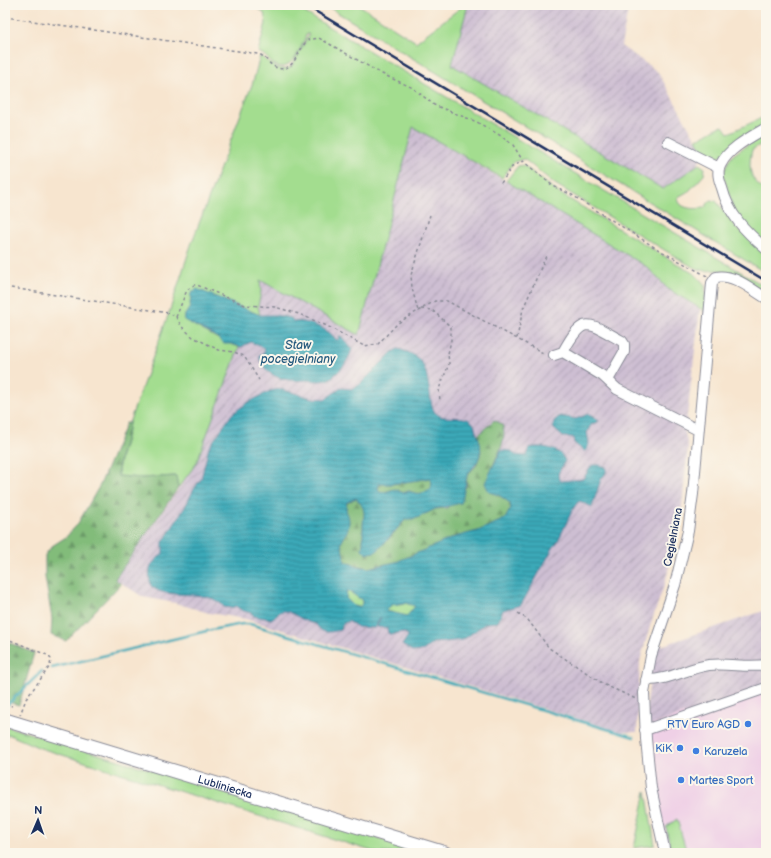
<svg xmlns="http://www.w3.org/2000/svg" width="771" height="858" font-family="'Balsamiq Sans',sans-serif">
  <defs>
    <pattern id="industrial-furrows" width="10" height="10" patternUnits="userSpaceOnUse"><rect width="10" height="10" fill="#cdbed2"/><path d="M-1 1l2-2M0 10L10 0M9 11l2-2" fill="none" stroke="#a69bae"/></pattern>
    <pattern id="forest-firs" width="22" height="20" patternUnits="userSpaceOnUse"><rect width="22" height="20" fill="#82bc7a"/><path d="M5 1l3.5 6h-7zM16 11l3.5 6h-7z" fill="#6a9967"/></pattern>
    <pattern id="water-rules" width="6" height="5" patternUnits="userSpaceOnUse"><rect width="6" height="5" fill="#3aa9b8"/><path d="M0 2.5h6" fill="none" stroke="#308a99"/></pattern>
  </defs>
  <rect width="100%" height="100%" fill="#fbf7ec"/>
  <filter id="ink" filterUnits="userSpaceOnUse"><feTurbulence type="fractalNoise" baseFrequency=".025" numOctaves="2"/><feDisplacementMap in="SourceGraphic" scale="8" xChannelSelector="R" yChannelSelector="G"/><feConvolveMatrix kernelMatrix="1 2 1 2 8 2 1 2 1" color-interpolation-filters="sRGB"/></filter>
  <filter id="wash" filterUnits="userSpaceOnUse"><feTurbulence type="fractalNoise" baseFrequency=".012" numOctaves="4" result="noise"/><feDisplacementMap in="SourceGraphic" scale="16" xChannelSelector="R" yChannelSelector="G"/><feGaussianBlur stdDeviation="0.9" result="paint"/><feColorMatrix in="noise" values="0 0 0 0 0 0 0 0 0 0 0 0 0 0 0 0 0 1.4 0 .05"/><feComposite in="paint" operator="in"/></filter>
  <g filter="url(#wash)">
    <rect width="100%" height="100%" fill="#f7e5cf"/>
    <path fill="#efd0e6" d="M766,685v168h-97l-12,-50 -8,-77z"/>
    <path fill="url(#industrial-furrows)" d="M468,5h161l-8,41 37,26 46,82 -6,10 -34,26 -213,-125z
      M413,127l142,83 92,57 21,22 32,20 -15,123 3,15 -8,78 -15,58 -14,40 -11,38 -3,71h-15l-376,-113 -37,-6 -34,-10 -32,-6 -28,-18 81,-115 -24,-139 26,-81 161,91z
      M766,610v75l-117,41 -2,-22 4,-34 7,-23z"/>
    <path fill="#a3dd8f" stroke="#5f8676" d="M252,5h40l474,282v6l-36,-20 -13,-3 -12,1 -12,-4 -22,-13 -116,-70 -31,-25 -10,3 -12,16 -89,-51 -54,208 -99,-55 1,12 -3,14 2,9 -64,-26 -5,5 -1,13 -5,8 -1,5 38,21 17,6 -43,117 -18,24 -2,-12 -35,2 -23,-2c0,-18 9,-35 11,-53l41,-113 22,-68 61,-160 7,-26c11,6 16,17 31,11l18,-32 -2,-2c-5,12 -15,41 -32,32 -7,-4 -8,-10 -17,-13l8,-29 -2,-10z
      M325,5h34l57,37 48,-37h4l-16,60 211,124 36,-25 6,4 -1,7 -15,16 -11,6c0,13 17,12 26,11l7,-8 5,1 19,25 31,27v20z
      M766,116v9l-51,35 -12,-4 1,-2 -8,-15c10,-3 17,-11 27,-13l5,7 3,-1z
      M766,132v9l-14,9c-4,16 -3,32 14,40v54l-31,-30 -12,-39 5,-13 5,-7z
      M523,165l36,28 137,82 9,10 1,27 -38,-23 -21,-22 -141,-86 12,-15z
      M347,590l15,10v4l-3,3h-5l-8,-9z
      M405,603l10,3 -1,3 -7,7 -21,-5 5,-6z
      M5,726l423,127h-50l-338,-105 -32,-14 -3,4z
      M646,791l9,54 -21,3z
      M677,819l10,34 -16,-1 -5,-25z"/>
    <path fill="url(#forest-firs)" stroke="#4e766c" d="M494,420l8,4c6,16 -4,28 -9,42 -3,8 -3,18 -4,26l10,3 11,8 1,5 -6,11 -27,12 -23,6 -59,25 -28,6 -23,-6 -4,-19c9,-16 2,-24 6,-40l9,-5c13,14 7,15 7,31 0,7 1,13 -1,20l23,-6 20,-23 12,-2 18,-9 12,-1 19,-21 1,-12 9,-9 5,-14 -3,-17z
      M126,423h3c-2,18 -12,35 -11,53l23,2 35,-2 2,12 -63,91 6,5 -55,57 -15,-6 1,-16 -7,-42v-22l7,-9 14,-9 11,-12 23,-40z
      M430,478l2,5 -1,6c-8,5 -13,6 -22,2l-6,2 -8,-4 -15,4 -2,-4 1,-5h13z
      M5,641l29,12 -15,52 -14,-4z"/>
    <path fill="url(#water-rules)" stroke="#2a6c8b" fill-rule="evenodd" d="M197,289l63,26h15l16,3 3,4c10,-3 38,8 42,18l3,-1v-3h2l11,13c-3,11 -11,22 -21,29 -9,5 -17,2 -27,2 -18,2 -41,-3 -45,-25l6,-3 -2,-4 -12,-6 -10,5 -9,-3h-8l-9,-8 -31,-16 1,-5 5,-8 1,-14z
      M398,349c28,7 28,21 32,45 1,4 1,11 3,15 8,16 29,2 40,14 2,3 2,6 3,9 3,6 6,14 4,21 -1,11 -10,16 -13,23 -2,8 -3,18 -6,27l-26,6 -18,9 -12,2 -28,31 -10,3 -5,-5c2,-7 1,-13 1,-20 0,-15 5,-18 -7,-31l-9,4c-3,10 2,11 2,19 0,8 -4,15 -8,22l4,19 12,4 11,2 28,-6 59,-25 23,-6 27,-12 6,-11 -1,-5 -11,-8 -10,-3 -4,-9 16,-33 11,1 3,4 12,1 2,-8c12,-3 32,0 36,13l-7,13 1,6 2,1 22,-2 9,-14h8l6,2v6l-5,6 -9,28 -12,-6c-8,3 -18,37 -27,47l-32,57 -18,5 -5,12 -12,1 -23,17 -30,3 -9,7 -10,2 -12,-7 6,-9 -1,-2 -6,-2 -9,3 -4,-2 -1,-5 -10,-1 4,-10h-1l-5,11 -17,-1 -10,-6 -5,3 -3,6c-11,2 -18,5 -24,-6 -13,-1 -25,-15 -34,-13 -3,1 -7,6 -11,8l-17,-3 -3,-3 -10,-3 -5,-4 -5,2 -7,-1c-17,-21 -56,-5 -73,-21 -4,-16 -1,-23 12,-32v-12l22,-35 9,-18 7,-10 8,-32 23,-33 15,-11 23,-12 10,-2 32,9 13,1 16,-11 11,1 7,-4 33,-33zM430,478l2,5 -1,6c-8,5 -13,6 -22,2l-6,2 -8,-4 -14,4 -3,-4 1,-5h13zM347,590l15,10v4l-3,3 -5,-1 -8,-8zM405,603l10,3 -8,10 -21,-5 5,-6z
      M588,414l11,7 -8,4 -4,7 2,11 -2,7 -3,1 -10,-8 -1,-6h-10l-10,-9 1,-7 6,-5 16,3z"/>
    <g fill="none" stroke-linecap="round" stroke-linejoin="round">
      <path stroke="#3aa9b8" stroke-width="2.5" d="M52,668l159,-38 31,-6h8l384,113
        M5,707l37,-36"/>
    </g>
  </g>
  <g filter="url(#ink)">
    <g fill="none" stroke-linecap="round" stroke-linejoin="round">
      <g stroke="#898a96" stroke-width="12">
        <path id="minor" d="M766,128c-15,9 -37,20 -45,36 -5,7 -2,16 1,24 7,27 23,43 44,61
          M668,142l51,26
          M563,352c21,-38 24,-30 59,-11l2,3v8l-16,28
          M554,355l9,-3 40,24 14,13 81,41
          M646,680c22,1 41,-12 63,-15 19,-2 38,3 57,0
          M645,730l121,-42
          M665,853l-14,-65 -5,-49 -2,-46 7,-37 24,-71 13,-54 5,-37 19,-211 4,-6c17,-4 36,13 50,21"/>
      </g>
      <g stroke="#898a96" stroke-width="15">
        <g id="major">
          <path id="s1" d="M5,720l440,133"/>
        </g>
      </g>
      <path stroke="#898a96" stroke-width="1.5" stroke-dasharray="3 3" stroke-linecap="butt" d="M5,17l253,37c8,2 10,10 17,13 19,9 23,-19 33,-27l11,-2 63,36 31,14 21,17 43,17 24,14 12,9 10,16 30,25 19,9 87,55 48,26
        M501,183l11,-16 11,-6
        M5,287l164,26 7,4 6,10 11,10 26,13 15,2 10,4 15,24
        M421,309l11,1 19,17v13l-3,14 1,10 -10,25 1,13
        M418,311l17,-10h12l98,53
        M176,317l11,-27 7,-5h3l48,20 30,2 24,7 28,12 37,20 14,-2 20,-21 20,-12 -6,-23 -1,-13 19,-60
        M517,338l6,-29 23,-53
        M518,613l10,7 21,28 56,37 31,14
        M5,638l42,17 4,4 -1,7 -24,33 -6,16
        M5,704l7,2"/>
      <use href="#minor" stroke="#fff" stroke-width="10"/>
      <use href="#major" stroke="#fff" stroke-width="13"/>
      <path stroke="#1b2f5e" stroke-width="2.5" d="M305,5l461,276"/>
    </g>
  </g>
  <g fill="#3f7fe0" stroke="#fbf7ec" stroke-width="1.5">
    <circle cx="748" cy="724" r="4"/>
    <circle cx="680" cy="748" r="4"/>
    <circle cx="696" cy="751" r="4"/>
    <circle cx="681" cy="780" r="4"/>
  </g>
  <g text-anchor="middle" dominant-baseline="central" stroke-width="4" stroke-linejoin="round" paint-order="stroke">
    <g font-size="11" fill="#1b2f5e" stroke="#fbf7ec">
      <text transform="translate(673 537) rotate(-79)">Cegielniana</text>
      <text stroke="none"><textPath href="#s1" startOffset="230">Lubliniecka</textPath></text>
    </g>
    <g font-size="11" fill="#366cbe" stroke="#fbf7ec" text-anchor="end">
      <text x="740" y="724">RTV Euro AGD</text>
      <text x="672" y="748">KiK</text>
      <text x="704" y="751" text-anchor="start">Karuzela</text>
      <text x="689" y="780" text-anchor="start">Martes Sport</text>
    </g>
    <g font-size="12" font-style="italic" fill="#265a7e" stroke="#fbf7ec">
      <text x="298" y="345">Staw<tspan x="298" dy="14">pocegielniany</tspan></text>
    </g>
  </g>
  <rect width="771" height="858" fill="none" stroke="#fbf7ec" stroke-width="20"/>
  <g transform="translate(38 820) rotate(2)" stroke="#fbf7ec" stroke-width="3" paint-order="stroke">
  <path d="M0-3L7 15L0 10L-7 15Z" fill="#1b2f5e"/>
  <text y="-6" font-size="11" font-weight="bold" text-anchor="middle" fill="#1b2f5e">N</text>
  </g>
</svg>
